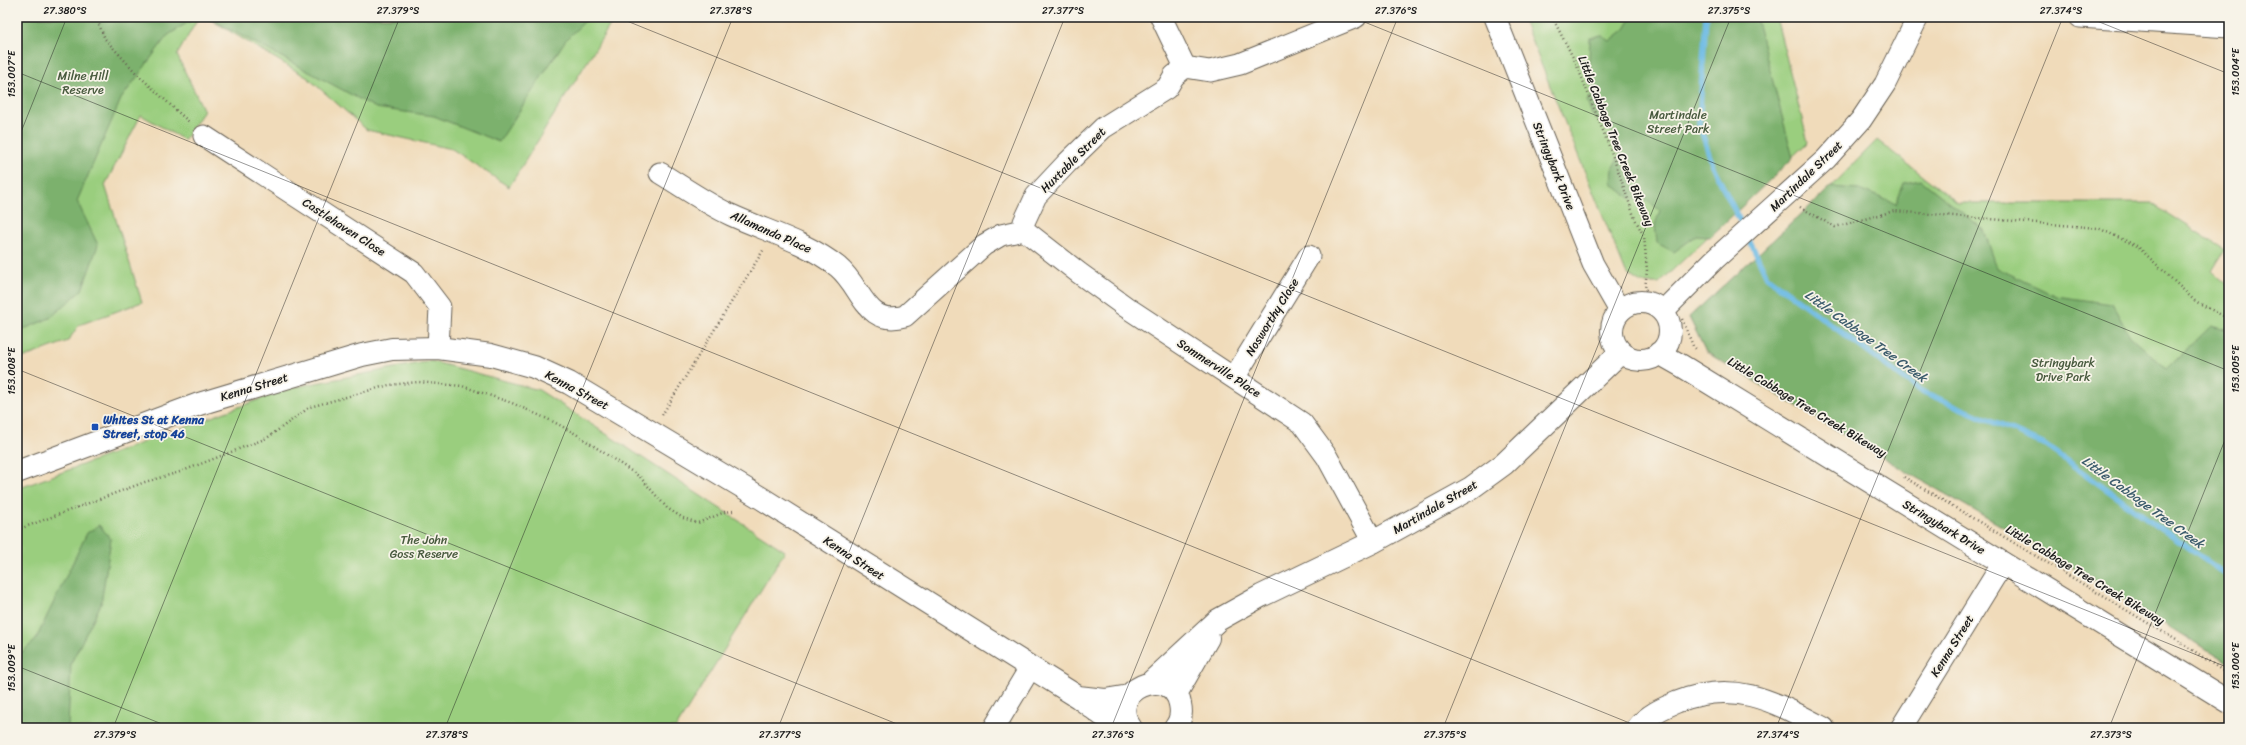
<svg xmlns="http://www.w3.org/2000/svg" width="2246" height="745" font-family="Sriracha,sans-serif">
  <rect width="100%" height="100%" fill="#f7f3e8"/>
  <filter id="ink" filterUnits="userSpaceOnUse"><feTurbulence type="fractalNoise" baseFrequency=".025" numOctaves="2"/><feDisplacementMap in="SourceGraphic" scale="8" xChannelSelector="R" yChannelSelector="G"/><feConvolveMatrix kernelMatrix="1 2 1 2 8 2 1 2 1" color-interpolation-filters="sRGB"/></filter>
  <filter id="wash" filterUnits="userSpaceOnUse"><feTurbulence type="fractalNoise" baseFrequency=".012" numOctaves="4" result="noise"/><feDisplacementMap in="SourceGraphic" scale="16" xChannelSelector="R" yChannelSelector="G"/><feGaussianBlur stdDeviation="0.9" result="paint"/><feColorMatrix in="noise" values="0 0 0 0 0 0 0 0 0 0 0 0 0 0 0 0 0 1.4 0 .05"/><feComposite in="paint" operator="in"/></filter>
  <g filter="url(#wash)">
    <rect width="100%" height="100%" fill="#f0dbba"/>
    <path fill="#9ace7e" stroke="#5b754d" d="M17,17h182l-22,38 27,56 -20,29 -43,-25 -36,70 37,117 -63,23 -11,16 -51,19z
      M206,17h409l-106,170 -57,-38 -85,-19 -59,-52z
      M1522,17h254l32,125 -149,141h-18l-15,-10z
      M1877,140l81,63h194l73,47 -13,21 17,15v378l-164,-102 -153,-87 -206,-123 -17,-35 142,-130z
      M431,361l108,29 246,161 -109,177h-659v-239l273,-101z"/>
    <path fill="#7bb16d" stroke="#4c6644" d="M17,17h179l-29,19 -46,63 -44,102 21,44 -16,45 -32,28 -33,14z
      M207,17h382l-24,24 -66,101 -65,-26 -58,-8z
      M1632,17h124l37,141 -83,79 -14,-1 -22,16 -17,-9 -2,-18 5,-15 -13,-9 -17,-3 -18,-14 1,-17 7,-12 -4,-16 -6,-9 -18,-15 -5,-14 6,-9 -4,-32 1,-22 11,-3 9,6 15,-12z
      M1921,180l63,50 13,38 59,28 56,8 18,32 37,33 44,-43 18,5v333l-164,-102 -153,-87 -206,-123 -17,-35 142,-130 28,2 37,15 8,-21z
      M99,525l12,14 -10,65 -30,59 -3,65h-51v-72l18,-15 52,-108z"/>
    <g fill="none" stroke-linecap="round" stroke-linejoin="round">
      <path stroke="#69b9e4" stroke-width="5.5" d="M1706,17l-7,107 15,45 29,58
        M1747,235l20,42 152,113 124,54 186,133"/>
    </g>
  </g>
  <g filter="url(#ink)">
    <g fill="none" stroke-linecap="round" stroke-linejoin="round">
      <g stroke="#665f53" stroke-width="23">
        <path id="minor" d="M1161,17l24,50
          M1495,17l98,247 27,47
          M2080,17l149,10
          M204,136l210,137 26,34 -2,41
          M660,173c23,14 47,31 71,42 37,17 74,26 107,52 25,21 27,60 67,49l79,-71 17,-10 23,-5
          M1024,230l55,43 47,34 176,116 25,34 46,85
          M1024,230v-8l12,-26 31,-33 36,-35 64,-40 7,-12 11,-9 25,4 30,-7 116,-47
          M1663,311l51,-51 112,-101 35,-39 24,-36 33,-67
          M1234,378l75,-122
          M994,728l36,-60
          M1637,728c10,-13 26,-20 40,-26 58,-23 96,-1 147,26
          M1901,728l102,-165"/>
      </g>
      <g stroke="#665f53" stroke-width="24">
        <path id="tertiary" d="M1612 331a29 29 0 1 1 58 0a29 29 0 1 1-58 0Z
          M1659,353l23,13 547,336
          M17,472l182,-68 163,-49 30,-6 46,-1 53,7 43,12 35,16 192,115 317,199 24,18 26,10
          M1150,683l68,-63 43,-24 112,-54 98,-54 33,-24 117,-112
          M1176,694l32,-56
          M1078,697l27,3 24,-4
          M1131,728c-28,-38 41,-66 49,-24 2,9 1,17 -5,24"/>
      </g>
      <path stroke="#665f53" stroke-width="2.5" stroke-dasharray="1 3" stroke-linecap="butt" d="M96,17l9,22 33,36 52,48
        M1552,17l24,46 35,88 24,68 9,17 3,34 -2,19 7,5
        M1517,19l7,-2
        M1800,207l35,20 59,-16 204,17 39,18 58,55 34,18
        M1682,319l11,27 3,3
        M662,415l102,-166
        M1904,477l284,170 41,28
        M17,530l128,-48 35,-10 87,-34 43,-31 79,-22 29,-3 44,4 50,17 42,19 22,12 64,43 27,31 16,10 15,5 27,-11 8,-1"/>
      <use href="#minor" stroke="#fff" stroke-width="21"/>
      <use href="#tertiary" stroke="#fff" stroke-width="22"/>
    </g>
  </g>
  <path fill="none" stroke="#1c1c1c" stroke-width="1" stroke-opacity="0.45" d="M617,17l1612,651M1352,17l877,354M2087,17l142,57M17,72l1625,656M17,142l50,-125M17,369l890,359M17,666l155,62M113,728l287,-711M445,728l288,-711M778,728l287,-711M1111,728l287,-711M1443,728l288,-711M1776,728l287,-711M2109,728l120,-298"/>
  <rect fill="#1a4fb4" stroke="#f7f3e8" stroke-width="1.5" x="91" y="423" width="8" height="8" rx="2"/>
  <g text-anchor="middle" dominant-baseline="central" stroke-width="3.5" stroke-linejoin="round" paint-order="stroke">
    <g font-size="12" fill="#485a3e" stroke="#f7f3e8">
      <text x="83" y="76">Milne Hill<tspan x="83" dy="14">Reserve</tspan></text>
      <text x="1678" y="115">Martindale<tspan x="1678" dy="14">Street Park</tspan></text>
      <text x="2063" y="363">Stringybark<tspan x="2063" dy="14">Drive Park</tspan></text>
      <text x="424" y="540">The John<tspan x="424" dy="14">Goss Reserve</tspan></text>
    </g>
    <g font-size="12" fill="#1c1c1c" stroke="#f7f3e8">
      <text transform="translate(1616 141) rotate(68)">Little Cabbage Tree Creek Bikeway</text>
      <text transform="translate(1073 160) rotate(-45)">Huxtable Street</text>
      <text transform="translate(1554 166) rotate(68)">Stringybark Drive</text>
      <text transform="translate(1806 176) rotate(-44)">Martindale Street</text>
      <text transform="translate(344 227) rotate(33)">Castlehaven Close</text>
      <text transform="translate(771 232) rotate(24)">Allamanda Place</text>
      <text transform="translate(1272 317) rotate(-58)">Nosworthy Close</text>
      <text transform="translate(1219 368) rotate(33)">Sommerville Place</text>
      <text transform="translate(254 387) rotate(-17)">Kenna Street</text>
      <text transform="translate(577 390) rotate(28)">Kenna Street</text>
      <text transform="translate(1807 407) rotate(31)">Little Cabbage Tree Creek Bikeway</text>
      <text transform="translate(1435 507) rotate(-30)">Martindale Street</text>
      <text transform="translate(1944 527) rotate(31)">Stringybark Drive</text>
      <text transform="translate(854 558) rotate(33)">Kenna Street</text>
      <text transform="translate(2085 575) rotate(31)">Little Cabbage Tree Creek Bikeway</text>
      <text transform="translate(1952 646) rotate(-58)">Kenna Street</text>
    </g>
    <g font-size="12" font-weight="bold" fill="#164399" stroke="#f7f3e8" text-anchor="start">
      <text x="103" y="420">Whites St at Kenna<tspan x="103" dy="14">Street, stop 46</tspan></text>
    </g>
    <g font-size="13" font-style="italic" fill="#3b5b6c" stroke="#f7f3e8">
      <text transform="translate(1866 336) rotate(36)">Little Cabbage Tree Creek</text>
      <text transform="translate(2143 502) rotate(36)">Little Cabbage Tree Creek</text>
    </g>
  </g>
  <rect width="2246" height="745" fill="none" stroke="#f7f3e8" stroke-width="44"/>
  <rect x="22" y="22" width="2202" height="701" fill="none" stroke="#1c1c1c" stroke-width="1.5"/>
  <g font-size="10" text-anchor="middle" fill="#1c1c1c">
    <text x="65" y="14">27.380°S</text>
    <text x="398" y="14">27.379°S</text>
    <text x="731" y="14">27.378°S</text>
    <text x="1063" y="14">27.377°S</text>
    <text x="1396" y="14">27.376°S</text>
    <text x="1729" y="14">27.375°S</text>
    <text x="2061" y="14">27.374°S</text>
    <text transform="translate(2235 72) rotate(-90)" y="4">153.004°E</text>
    <text transform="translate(11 74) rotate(-90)" y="4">153.007°E</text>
    <text transform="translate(2235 369) rotate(-90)" y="4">153.005°E</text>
    <text transform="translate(11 371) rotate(-90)" y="4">153.008°E</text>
    <text transform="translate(2235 666) rotate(-90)" y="4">153.006°E</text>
    <text transform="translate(11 668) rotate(-90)" y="4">153.009°E</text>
    <text x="115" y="738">27.379°S</text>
    <text x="447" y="738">27.378°S</text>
    <text x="780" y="738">27.377°S</text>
    <text x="1113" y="738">27.376°S</text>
    <text x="1445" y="738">27.375°S</text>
    <text x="1778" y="738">27.374°S</text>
    <text x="2111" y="738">27.373°S</text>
  </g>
</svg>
